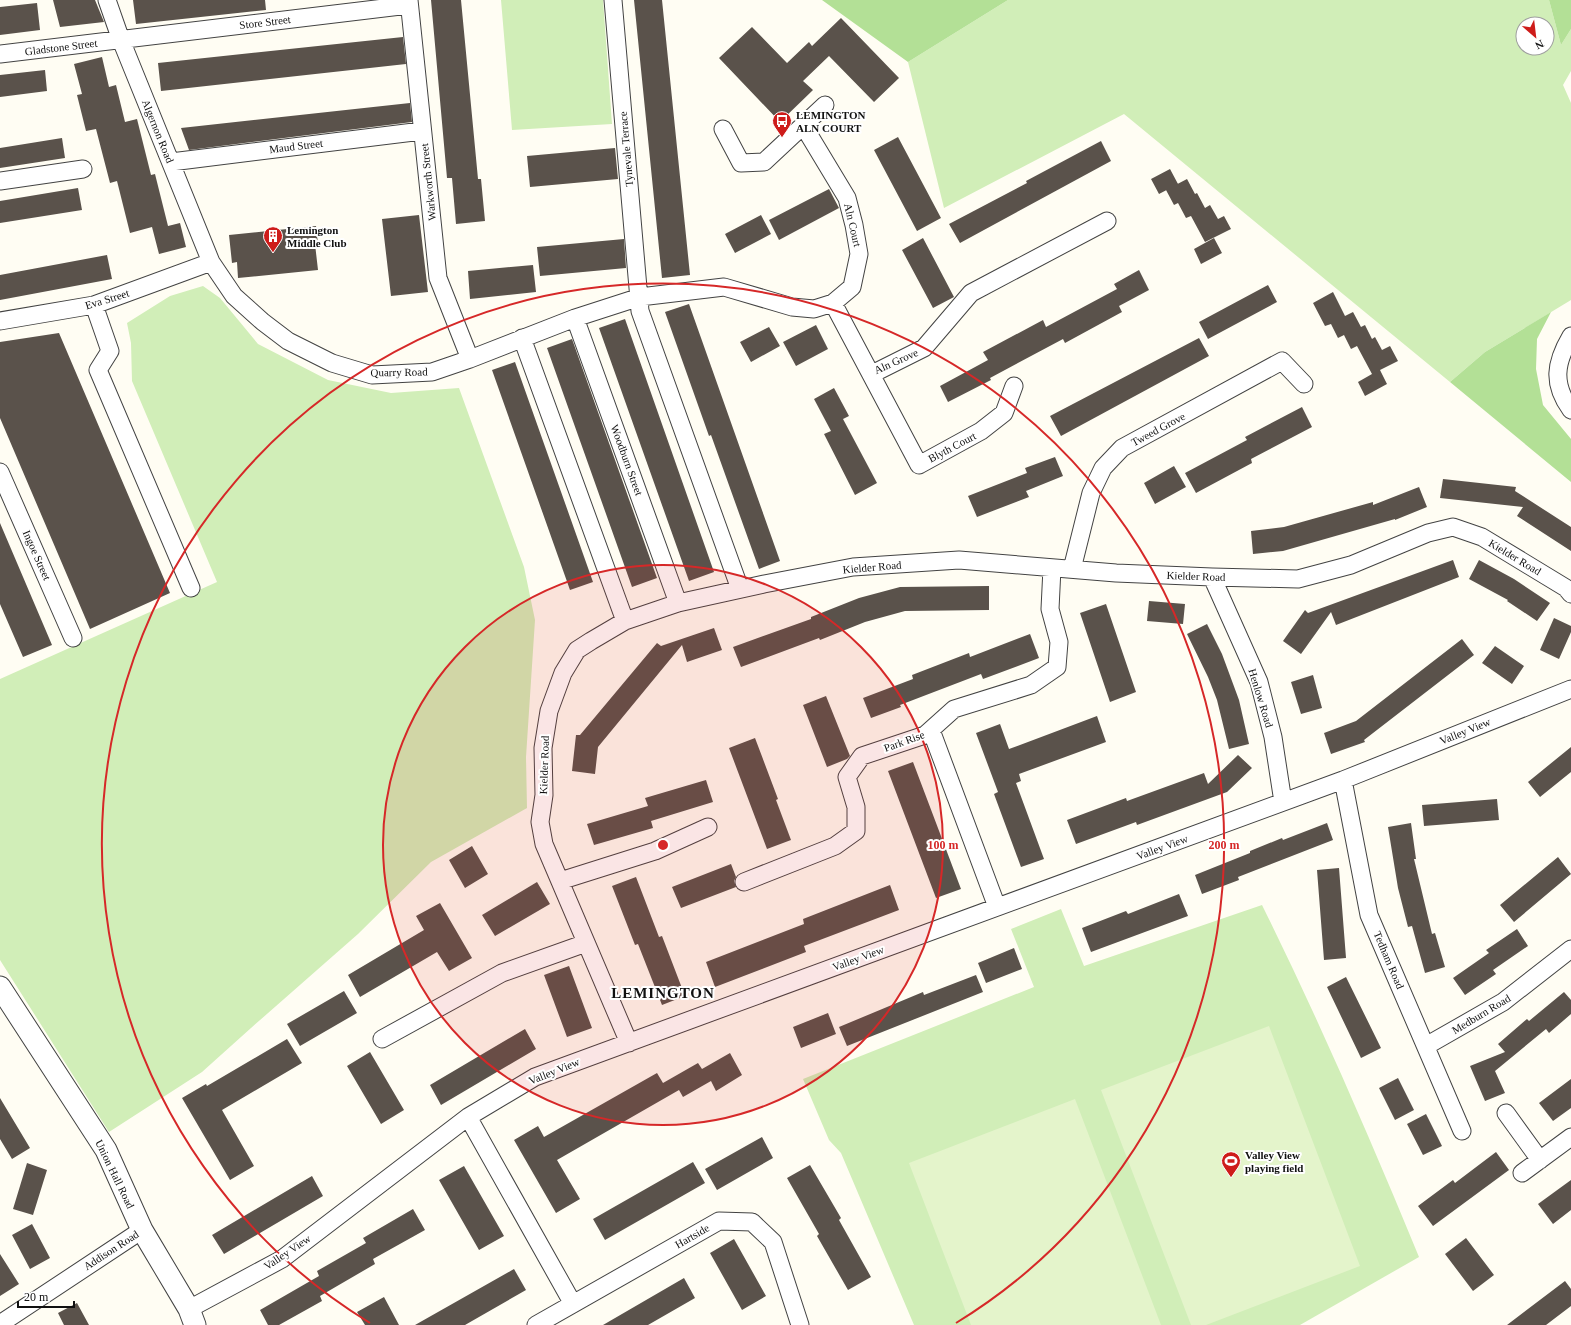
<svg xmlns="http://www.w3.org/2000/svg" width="1571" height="1325" font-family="'Times New Roman',serif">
  <rect width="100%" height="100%" fill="#fffdf3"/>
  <path fill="#d1eeb8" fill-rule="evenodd" d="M501,0h102l9,124 -100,6z
    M1008,0h541l12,45 10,-16v42l-8,14 8,18v197l-86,52 -35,30 -326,-268 -180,94 -36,-146zM1523,24h24v24h-24z
    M203,286l17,12 38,46 70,36 63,13 68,-5 65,179 11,53 -9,137 1,51 -96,54 -73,72 -107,94 -49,44 -93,60 -109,-172v-281l217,-97 -85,-201 -1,-38 -4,-20 43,-27z
    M1262,905c57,115 108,233 157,352l-119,68h-386l-73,-172 -12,-13 -26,-61 231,-92 -23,-58 50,-20 23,57z"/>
  <path fill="#b3e096" d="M822,0h186l-100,62z
    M1549,0h22v29l-10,16z
    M1551,312l-14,27 -1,30 7,36 28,34v43l-121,-100 35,-30z"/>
  <path fill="#e4f4cb" d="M1269,1026l91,240 -154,59h-15l-90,-235z
    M1075,1099l86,226h-190l-62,-162z"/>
  <path fill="#5a524b" d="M53,0h42l9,22 -44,5z
    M133,0h132l1,10 -130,14z
    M431,0h30l17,179h3l4,42 -29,3 -4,-46h-5z
    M634,0h28l28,275 -28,3z
    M37,3l3,27 -40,5v-28z
    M841,18l58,60 -25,24 -45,-46 -26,25 10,9 -33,32 -61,-64 33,-31 35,36 22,-21 3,4z
    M403,37l3,27 -245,27 -3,-28z
    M102,57l7,30 7,-2 9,37 12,-3 14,56 4,-1 13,52 12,-3 6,24 -27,7 -7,-27 -22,6 -13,-52 -7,2 -14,-54 -10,2 -9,-36 5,-1 -8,-30z
    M45,70l2,21 -47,6v-22z
    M410,103l2,19 -223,28 -8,-22z
    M898,137l43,81 -24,13 -43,-81z
    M62,138l3,20 -65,10v-20z
    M1101,141l10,20 -151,82 -11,-19 78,-41 -1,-2z
    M615,148l3,31 -88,8 -3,-31z
    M1170,169l8,15 -19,10 -8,-15z
    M1187,179l8,15 2,-1 8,15 5,-3 8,14 6,-3 7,13 -26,13 -14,-26 -5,2 -8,-15 -4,2 -8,-15z
    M78,188l4,22 -82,13v-22z
    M829,189l10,19 -60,32 -10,-20z
    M419,215l9,77 -37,4 -9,-77z
    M761,215l10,19 -36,19 -10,-19z
    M316,226l2,18h-3l3,26 -80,8 -1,-16 -5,1 -3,-28z
    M923,238l31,59 -21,11 -31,-58z
    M1214,238l8,15 -21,11 -7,-15z
    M624,239l2,29 -86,8 -3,-29z
    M107,255l5,24 -112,21v-25z
    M533,265l3,27 -66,7 -2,-28z
    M1139,270l10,20 -30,16 3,6 -57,31 -2,-4 -73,39 1,2 -43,22 -8,-16 48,-26 -5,-8 60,-32 3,7 71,-38 -3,-5z
    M1268,285l9,17 -69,37 -9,-17z
    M1333,292l12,24 8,-4 8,15 4,-2 7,14 3,-2 7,13 8,-4 8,15 -18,9 7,14 -22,12 -7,-14 14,-8 -15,-28 -6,3 -7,-14 -6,3 -7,-14 -6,2 -12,-23z
    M689,304l91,257 -21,8 -48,-134 -2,1 -44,-124z
    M625,319l89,253 -25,9 -90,-253z
    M816,325l12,24 -32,17 -13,-24z
    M769,327l11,19 -29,16 -11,-20z
    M59,333l111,260 -80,36 -90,-211v-76z
    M1199,338l10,18 -148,80 -11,-20z
    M572,339l85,239 -25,9 -85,-239z
    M515,362l78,220 -23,8 -78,-220z
    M834,388l15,28 -6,3 34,64 -22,12 -31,-61 7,-3 -17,-32z
    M1302,407l10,20 -61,32 1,4 -56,30 -11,-20 62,-33 -2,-3z
    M1055,457l8,19 -37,15 3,6 -52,20 -9,-21 59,-23 -2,-5z
    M1174,466l12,21 -31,17 -11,-21z
    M1443,479l73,8 -1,4 56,36v24l-54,-35 6,-9 -83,-9z
    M1419,487l8,20 -32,13v-1l-112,32 -30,3 -2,-23 33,-4 89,-25v3z
    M0,523l52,122 -29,12 -23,-53z
    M1453,560l6,17 -123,48 -5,-13 -30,42 -18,-13 22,-31 3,3z
    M1479,560l35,19 36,24 -13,18 -30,-20 1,-1 -39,-21z
    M989,586v24l-84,1 -40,11 -45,18 -1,-2 -78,29 -8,-20 78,-28v-2l48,-19 41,-11z
    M1149,601l36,3 -2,20 -36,-3z
    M1106,604l30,88 -26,10 -30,-89z
    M1554,618l17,8v6l-12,27 -19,-9z
    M1207,624l15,30 17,46 10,44 -20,5 -12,-49 -9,-23 -21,-43z
    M714,628l8,22 -35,12 -5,-17 -84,102 -3,27 -23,-3 4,-36h4l77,-92 4,3z
    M1030,634l9,24 -56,21 -2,-5 -81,31 1,2 -30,11 -8,-20 50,-19 -1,-4 57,-22 1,4z
    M1462,639l12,16 -110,85 1,2 -34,12 -7,-21 32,-12z
    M1495,646l29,20 -12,18 -30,-21z
    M1313,675l9,33 -21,6 -10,-32z
    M826,696l24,60 -3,3 -20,8 -24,-62z
    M1097,716l9,26 -87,32 2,7 -5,2 28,76 -23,8 -27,-73 4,-2 -22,-59 24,-9 9,25z
    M755,738l23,61 -2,1 15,40 -24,9 -38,-101z
    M1571,747v25l-31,25 -12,-15z
    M1238,755l14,13 -25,24 -90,33 -1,-3 -60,22 -9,-24 59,-22 1,3 77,-28 4,11z
    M913,762l48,127 -25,9 -48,-127z
    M706,780l7,22 -62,19 2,7 -59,17 -7,-21 61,-18 -3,-8z
    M1497,799l2,21 -75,6 -2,-21z
    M1327,823l6,17 -95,37 1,3 -37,14 -7,-19 55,-22v-2l32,-13 1,2z
    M1411,823l5,36h-2l18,75 3,-1 10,34 -20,6 -13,-47 -4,1 -10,-39 -10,-61z
    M472,846l16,28 -23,14 -16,-28z
    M1558,857l13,17 -57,48 -14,-17z
    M731,864l5,13 -2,4 2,6 -55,21 -9,-21z
    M1339,868l7,90 -22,2 -7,-90z
    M636,877l23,60 3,-1 23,60 -23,9 -24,-61 -3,1 -23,-59z
    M537,882l13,22 -55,32 -13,-21z
    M890,885l9,25 -95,36 2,6 -91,35 -9,-25 98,-38 -1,-5z
    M1179,894l9,22 -97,36 -9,-24 44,-17 2,3z
    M440,903l32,55 -23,13 -12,-19 -77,45 -12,-22 76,-45 -8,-14z
    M1517,929l11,17 -35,24 3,4 -31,21 -12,-17 36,-25 -3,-3z
    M1014,948l8,21 -36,14 -8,-20z
    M569,966l23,62 -25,9 -23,-62z
    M976,975l7,17 -136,54 -8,-19 84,-35 1,3z
    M1346,977l35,71 -20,10 -34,-71z
    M344,991l13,22 -57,33 -13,-22z
    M1564,992l7,8v14l-22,19 -3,-4 -51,42 10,22 -20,8 -15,-35 35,-14 -7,-8 29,-25 2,2z
    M828,1013l8,21 -35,14 -8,-21z
    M525,1029l11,20 -95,56 -11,-20z
    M287,1039l15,24 -80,47 32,56 -24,14 -48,-82 24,-14 1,2z
    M370,1052l34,58 -23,14 -34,-58z
    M730,1053l12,22 -26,16 -5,-10 -28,16 -4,-7 -122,70 23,39 -24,14 -42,-73 24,-14 6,11 113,-64 6,10 35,-20 4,6z
    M1398,1078l16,32 -19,10 -16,-32z
    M1571,1079v29l-18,13 -14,-18z
    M0,1098l30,50 -18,11 -12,-20z
    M1426,1114l16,32 -19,9 -16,-31z
    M762,1137l11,21 -56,32 -12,-21z
    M1496,1152l13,18 -76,56 -15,-20 35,-26 2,3z
    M693,1162l12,21 -100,57 -12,-21z
    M27,1163l20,7 -14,45 -20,-6z
    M810,1165l31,53 -2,2 32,57 -23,13 -31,-54 2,-2 -32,-56z
    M464,1166l40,70 -25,14 -40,-70z
    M312,1176l11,20 -99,58 -12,-19z
    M1571,1180v30l-18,14 -15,-20z
    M413,1209l12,21 -52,29 2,5 -55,32 2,5 -43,24h-11l-8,-15 59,-34 -2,-5 49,-28 -3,-5z
    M32,1224l18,34 -20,11 -18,-34z
    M1466,1238l28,37 -21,16 -28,-37z
    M734,1239l32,57 -24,14 -32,-57z
    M0,1254l19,30 -19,12z
    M514,1269l12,21 -61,35h-50z
    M684,1278l11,20 -47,27h-45z
    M1565,1281l6,8v17l-25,19h-39z
    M384,1297l15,28h-34l-8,-13z
    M77,1303l12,22h-25l-6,-12z"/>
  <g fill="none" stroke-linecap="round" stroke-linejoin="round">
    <g stroke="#434343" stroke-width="19">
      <path id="minor" d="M107,0l14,40 90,222 23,34 29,26 25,19 44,22 40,12 60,-3 38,-13 105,-41 65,-21 84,-10 68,20 22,2 19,-6 86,162 62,-34 23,-18 10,-27
        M409,0l29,278 32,81
        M613,0l27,311 100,278
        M0,54l409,-49
        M803,125l44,73 7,27 5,29 -7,33 -19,16
        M723,129l18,34 23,-1 61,-57
        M171,162l251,-31
        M0,181l83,-12
        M94,305l16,46 -12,19 93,218
        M575,318l103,285
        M0,321l94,-16 117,-43
        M1571,336c-16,27 -19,48 0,74
        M522,338l103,283
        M872,374l52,-26 47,-55 136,-72
        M0,472l73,166
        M1072,569l19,-76 12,-25 19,-20 160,-87 22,23
        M1212,577l47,105 14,55 10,65
        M931,730l66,177
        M1343,780l26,135 93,216
        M560,881l95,-30 53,-24
        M744,882l91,-36 21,-15v-24l-9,-30 15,-21 63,-21 29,-26 77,-24 26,-18 2,-25 -9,-33 2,-41
        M382,1039l120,-66 84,-30
        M629,1043l-85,-199 -4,-22 4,-27 -1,-47 6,-37 14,-38 14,-23 14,-9 34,-20 53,-18 86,-19 89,-17 106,-7 157,13 96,4 86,2 53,-14 77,-32 25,-6 29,10 84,51 5,6
        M1426,1046l77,-44 68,-53
        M1506,1113l34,47
        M468,1117l105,187
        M1522,1173l49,-36
        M189,1309l93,-50 186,-142 67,-40 808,-297 228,-91
        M0,1324l142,-94
        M536,1325l183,-104 33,1 21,20 27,83"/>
    </g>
    <g stroke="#434343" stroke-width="23">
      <path id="tertiary" d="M0,987l106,163 36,80 47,79 6,16"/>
    </g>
    <use href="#minor" stroke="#fff" stroke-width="17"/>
    <use href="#tertiary" stroke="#fff" stroke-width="21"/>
  </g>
  <circle cx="663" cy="845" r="280" fill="#d62828" fill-opacity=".12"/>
  <g fill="none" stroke="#d62828" stroke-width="2">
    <circle cx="663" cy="845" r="280"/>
    <path d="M370 1323A561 561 0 1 1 956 1323"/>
  </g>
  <defs>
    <g id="bus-pin" transform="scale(1)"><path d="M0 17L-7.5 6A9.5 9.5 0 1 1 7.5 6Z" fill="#ce1c1a" stroke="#fff"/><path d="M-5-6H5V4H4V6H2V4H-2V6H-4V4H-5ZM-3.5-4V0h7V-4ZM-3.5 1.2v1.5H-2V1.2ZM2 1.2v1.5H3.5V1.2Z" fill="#fff"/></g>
    <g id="building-pin" transform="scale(1)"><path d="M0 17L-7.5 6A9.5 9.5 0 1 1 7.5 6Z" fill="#ce1c1a" stroke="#fff"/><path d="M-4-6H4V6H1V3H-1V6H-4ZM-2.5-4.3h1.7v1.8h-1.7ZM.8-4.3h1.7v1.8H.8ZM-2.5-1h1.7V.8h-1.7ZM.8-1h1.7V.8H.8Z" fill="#fff"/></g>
    <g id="stadium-pin" transform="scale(1)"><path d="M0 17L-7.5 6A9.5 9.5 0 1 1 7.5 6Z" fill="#ce1c1a" stroke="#fff"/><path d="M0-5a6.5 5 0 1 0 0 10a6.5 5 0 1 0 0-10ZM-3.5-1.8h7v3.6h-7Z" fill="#fff"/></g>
  </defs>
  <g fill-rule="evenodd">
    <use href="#bus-pin" x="782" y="121"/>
    <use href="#building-pin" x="273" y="236"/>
    <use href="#stadium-pin" x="1231" y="1161"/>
  </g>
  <g text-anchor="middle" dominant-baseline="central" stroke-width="4" stroke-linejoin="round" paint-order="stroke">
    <g font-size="11" fill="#101010" stroke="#fff">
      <text transform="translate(265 22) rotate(-7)">Store Street</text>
      <text transform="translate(61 47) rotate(-7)">Gladstone Street</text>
      <text transform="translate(158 131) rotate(68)">Algernon Road</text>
      <text transform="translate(296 146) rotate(-7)">Maud Street</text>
      <text transform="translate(626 149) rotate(-95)">Tynevale Terrace</text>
      <text transform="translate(428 182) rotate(-96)">Warkworth Street</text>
      <text transform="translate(853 225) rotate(77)">Aln Court</text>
      <text transform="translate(107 299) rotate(-17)">Eva Street</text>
      <text transform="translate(896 361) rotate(-24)">Aln Grove</text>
      <text transform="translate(399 372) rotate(-1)">Quarry Road</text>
      <text transform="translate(1158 429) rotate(-28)">Tweed Grove</text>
      <text transform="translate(952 447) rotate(-28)">Blyth Court</text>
      <text transform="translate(627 460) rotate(70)">Woodburn Street</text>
      <text transform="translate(37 555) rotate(66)">Ingoe Street</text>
      <text transform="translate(1515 557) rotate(31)">Kielder Road</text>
      <text transform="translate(872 567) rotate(-5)">Kielder Road</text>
      <text transform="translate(1196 576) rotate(2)">Kielder Road</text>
      <text transform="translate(1261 698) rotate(73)">Henlow Road</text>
      <text transform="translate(1465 731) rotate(-22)">Valley View</text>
      <text transform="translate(904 741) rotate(-20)">Park Rise</text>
      <text transform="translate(544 765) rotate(-88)">Kielder Road</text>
      <text transform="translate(1162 847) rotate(-20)">Valley View</text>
      <text transform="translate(858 958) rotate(-20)">Valley View</text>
      <text transform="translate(1389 960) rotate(67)">Tedham Road</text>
      <text transform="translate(1481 1014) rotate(-31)">Medburn Road</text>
      <text transform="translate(554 1071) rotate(-22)">Valley View</text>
      <text transform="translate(115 1174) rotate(64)">Union Hall Road</text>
      <text transform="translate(692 1236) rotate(-30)">Hartside</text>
      <text transform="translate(111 1250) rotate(-33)">Addison Road</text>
      <text transform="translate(287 1252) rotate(-34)">Valley View</text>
    </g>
    <g font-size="11" font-weight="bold" fill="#101010" stroke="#fff" text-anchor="start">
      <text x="796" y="115">LEMINGTON<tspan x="796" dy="13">ALN COURT</tspan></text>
      <text x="287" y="230">Lemington<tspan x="287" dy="13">Middle Club</tspan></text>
      <text x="1245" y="1155">Valley View<tspan x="1245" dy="13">playing field</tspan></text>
    </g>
    <g font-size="15" font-weight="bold" letter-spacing="1" fill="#101010" stroke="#fff">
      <text x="663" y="993">LEMINGTON</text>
    </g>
  </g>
  <circle cx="663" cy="845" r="6" fill="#d62828" stroke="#fff" stroke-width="2"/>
  <g font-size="12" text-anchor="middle" font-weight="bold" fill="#d62828" stroke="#fff" stroke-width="4" stroke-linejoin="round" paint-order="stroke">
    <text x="943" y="849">100 m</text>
    <text x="1224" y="849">200 m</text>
  </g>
  <g transform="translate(1535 36) rotate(152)"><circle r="19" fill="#ffffff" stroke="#9f9f9f"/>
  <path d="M0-3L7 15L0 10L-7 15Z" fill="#ce1c1a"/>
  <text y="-6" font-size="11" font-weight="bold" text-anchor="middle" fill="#101010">N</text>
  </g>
  <path d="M18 1301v6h56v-6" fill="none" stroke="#101010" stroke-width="2"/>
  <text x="24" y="1301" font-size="12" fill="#101010" stroke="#ffffff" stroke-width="3" paint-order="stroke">20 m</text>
</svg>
